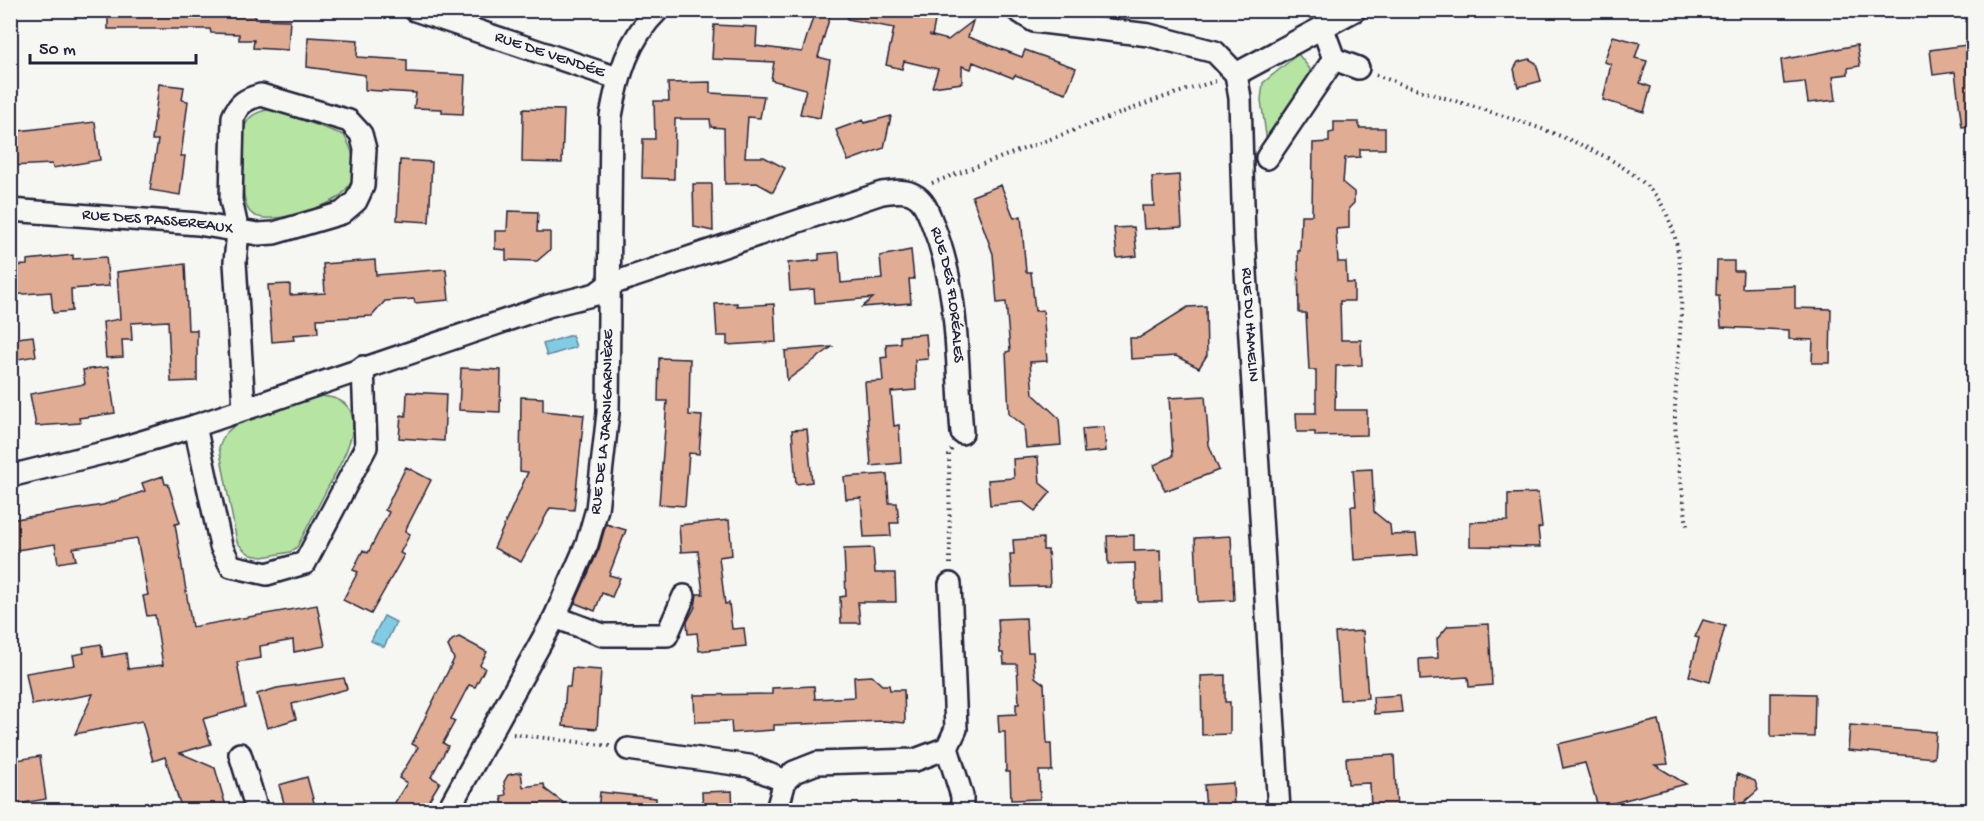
<svg xmlns="http://www.w3.org/2000/svg" width="1984" height="821" font-family="'Gochi Hand',sans-serif">
  <rect width="100%" height="100%" fill="#f6f6f2"/>
  <filter id="ink" filterUnits="userSpaceOnUse"><feTurbulence type="fractalNoise" baseFrequency=".0167" numOctaves="2"/><feDisplacementMap in="SourceGraphic" scale="12" xChannelSelector="R" yChannelSelector="G"/><feConvolveMatrix kernelMatrix="1 2 1 2 8 2 1 2 1" color-interpolation-filters="sRGB"/></filter>
  <g filter="url(#ink)">
    <path fill="#b5e4a3" stroke="#6c836f" stroke-width="1.5" d="M1298,54l12,15 -1,6 -42,67 -6,-42 2,-17z
      M272,109l72,26c7,13 14,28 9,43 -2,6 -12,19 -17,21 -16,10 -72,29 -86,13 -10,-11 -7,-51 -7,-67 -1,-23 6,-33 29,-36z
      M321,396c59,4 21,65 6,93 -10,19 -20,39 -30,58l-7,5 -27,5 -12,-2 -8,-6 -6,-7 -18,-95 6,-13 11,-10z"/>
    <path fill="#82cce3" stroke="#5c88a0" stroke-width="1.5" d="M572,335l4,12 -29,9 -4,-12z
      M384,616l12,6 -12,25 -13,-6z"/>
    <path fill="#e0ac93" stroke="#22223b" stroke-width="1.5" d="M108,10h147v9l35,1 -2,30 -35,-2 1,-8h-15v-6l-28,-1 -1,-4h-102z
      M848,10h43l44,11 -3,15 -3,-1 19,5 25,-19 -5,16 54,20 3,-7 51,18 -10,25 -51,-18 -2,3 -40,-16 -2,7 -9,-3v17l-30,4 6,-18 -34,-8 -2,8 -16,-4 8,-37 -47,-9z
      M815,11l15,5 -12,41 12,3 -10,58 -20,-4 6,-25 -35,-9 3,-18 -62,-3 2,-34 43,2 -1,19 46,6z
      M1613,36l27,7 -5,15 12,3 -7,22 11,4 -7,25 -41,-12 8,-36 -7,-2z
      M308,37l50,3 -1,17 50,3v12l58,3 -2,39 -21,-1v-4l-28,-1 2,-15 -51,-3v-15l-58,-8z
      M1974,44v82l-12,1 -7,-55 -22,3 -3,-25z
      M1857,45l3,21 -12,2v6l-15,2 3,24 -28,3 -3,-21 -21,2 -3,-24z
      M1529,59l7,4 5,18 -23,6 -4,-18 4,-7z
      M710,82v11l54,3 -4,22 -12,-1 -3,40h19l21,11 -12,24 -16,-9 -32,1 -1,-56 -13,-1 -1,-8h-35l-1,60 -32,-1 1,-39h12l-1,-38h15l-1,-18z
      M159,84l25,3 -2,13 6,1 -7,55h4l-5,39 -30,-5 8,-50h-6z
      M523,109l41,1 -2,53 -40,-1z
      M891,116l-7,32 -36,13 -12,-31 27,-10 1,3z
      M95,122l5,38 -47,8 -1,-4 -42,2v-34z
      M1334,122h25v6h26v21h-25v8l-15,1 -2,25 11,9v11l-5,5v20l-13,1 2,33h8l1,21h7v18h-14l1,39h20l1,25 -26,1 -1,44h32v25l-52,1v-4h-18l-1,-19h20v-43h-7l-3,-57h-7l-1,-62h2l1,-36h11l1,-72 16,-1v-9l5,-1z
      M400,160l32,2 -3,60 -32,-2z
      M1179,175l3,52 -38,2 -2,-23h12l-2,-29z
      M693,184h19l1,47 -19,-4z
      M1001,185l13,33 7,-2 5,56h5l4,39 8,-1 4,51 -17,1 3,32 26,24 2,27 -35,3 -2,-22 -15,-12 -3,-62 4,-1 -4,-49 -9,1 -4,-49 -21,-58z
      M508,211l30,1 -1,20h13v18l-13,11 -31,-1v-10l-11,-1v-18h12z
      M1134,227l3,29 -20,2 -3,-30z
      M911,250l3,29h-5l2,24 -49,4 11,-9 -58,5 -1,-14 -24,2 -2,-28 31,-3v-6l20,-2 2,31 41,-4 -2,-23z
      M73,255v4l33,-2 3,29 -38,3 1,22 -19,2 -2,-21 -41,3v-29l17,-1v-5z
      M375,260l1,15 70,-6 3,31 -34,3 -1,-4 -29,2 -13,15 -55,3 1,14 -25,2 1,5 -22,2 -4,-57 22,-1v11l35,-2 -2,-29z
      M1717,261h17v10h9l-1,17 53,-2v22l36,1 -1,54h-18l1,-23 -24,-1v-9l-68,-3 -2,-31h-3z
      M185,264l3,66h9v51l-26,1 -3,-61 -37,2 1,17h-10l1,17 -17,1 -3,-36 17,-3 -3,-47z
      M737,303v3l37,-2 2,38 -49,3v-9h-10l-2,-32z
      M1206,306l1,49 -8,13 -23,-12 -45,3 -1,-21h9l49,-31z
      M926,334l2,25 -13,1 1,30 -25,2 3,34 5,-1 2,38 -30,3 -6,-84 18,-1 -2,-23 6,-1 -1,-13 14,-1v-7z
      M33,336l3,20 -23,4 -3,-21z
      M832,347l-45,33 -2,-29z
      M659,358l31,1 -1,56 13,1 -3,38 -10,-1 -4,53 -26,-2 8,-103h-9z
      M108,367l7,46 -36,5 1,5 -44,3 -6,-32 55,-10 -2,-14z
      M461,368l40,2 -1,42 -41,-2z
      M407,392l39,2 -2,47 -45,-3 2,-23 5,1z
      M1205,396l4,49 10,25 -54,21 -11,-26 19,-9 -4,-58z
      M521,397l22,1v13l41,4 -10,95 -24,-2 -29,54 -27,-14 34,-76 -8,-1z
      M1104,427l2,24 -22,2 -2,-24z
      M807,429l5,53 -16,2 -4,-54z
      M1038,457l2,26 11,9 -16,19 -12,-9 -33,3 -2,-25 26,-2 -1,-19z
      M406,467l25,13 -26,51 5,3 -10,19 4,2 -33,59 -28,-14 15,-28 -5,-2 10,-20 5,3 21,-41 -4,-2z
      M1372,469l2,43 16,13 1,10 25,-1 2,21 -64,5 -3,-54h5l-3,-36z
      M887,474l2,29h8l2,20h-9l1,13 -27,1 -3,-39 -15,1 -2,-22z
      M163,476l2,8h3l12,39 -5,1 17,103 125,-22 8,41 -31,6 -1,-12 -33,6 1,12 -24,4 8,45 -42,12 8,25 -31,9 35,15 12,42h-45l-17,-53 -12,4 -11,-40 -67,13 18,-40 -61,11 -6,-32 49,-8 -2,-10 11,-2 -1,-6 18,-3 2,13 23,-4 2,16 35,-4 -8,-50 -8,1 -4,-20 5,-1 -11,-57 -64,10 3,12 -18,3 -3,-19 -45,7v-31l93,-15 42,-14 -3,-8z
      M1538,493l4,34 -4,1 2,19 -70,-1v-24l38,-1v-27z
      M729,520l3,35 -13,2 6,47 4,-1 3,26 12,-1 2,18 -47,5 -2,-18 -9,1 -1,-12 8,-15 2,-13h6l-5,-43 -17,1 -2,-27z
      M606,524l20,6 -17,45 11,3 -8,19 -10,-4 -7,18 -20,-8 24,-54z
      M1134,535v16l26,-1 2,52h-26l-1,-39 -27,1 -1,-28z
      M1231,536l3,64 -36,2 -3,-64z
      M1043,538v12h5l2,36 -38,1 -2,-33h4l-1,-14z
      M873,548l2,25h20l1,29h-38l2,21h-19l-1,-26 6,-1 -2,-47z
      M1026,618l2,34h5l2,25 9,7 3,60h4l1,27h-13l1,28 -29,1 -1,-28h-4l-1,-40h-6l-1,-17 18,-1v-10h3l-2,-40h-13l-1,-11h-3l-2,-34z
      M1703,620l22,6 -15,56 -21,-6 10,-38 -4,-1z
      M1489,624l3,61 -23,2 -1,-10 -48,3 -1,-21 19,-1 -1,-19 11,-13z
      M1363,631l5,67 -28,2 -5,-67z
      M459,637l28,15 -7,13 5,3 -10,19 -6,-2 -18,34 4,2 -12,22 5,3 -17,31 9,5 -17,28h-33l17,-27 -8,-5 19,-31 -6,-3 42,-85 -6,-13 4,-6z
      M572,668l29,2 -4,59 -34,-3 3,-39h4z
      M1225,675v27h5v32l-28,1 -1,-59z
      M872,676l10,9h7l1,5h14l1,33 -21,-2 -110,4v5l-42,3 -1,-12 -36,1 -1,-27 78,-1v-6l42,-2 1,13 40,-2 -1,-20z
      M344,678l3,11 -55,15 4,15 -29,9 -10,-34 20,-6z
      M1771,693l44,1 -1,43 -43,-1z
      M1400,695l2,17 -28,2 -1,-17z
      M1659,720l9,44 -13,1 31,19 -88,23 -13,-44 -22,5 -5,-24z
      M1850,725l86,7 -2,26 -86,-8z
      M1394,755l3,55h-26l-1,-27 -22,1 -2,-26z
      M40,756l6,43 -28,5 -7,-43z
      M521,772l2,15 21,-3 1,5 28,21h-69l-3,-14 5,-1 -2,-13 4,-7z
      M1737,774l18,7 3,9 -23,20z
      M307,777l9,33h-30l-7,-25z
      M1233,783l1,27h-28l-2,-25z
      M732,791l1,19h-30l-1,-18z
      M600,792l56,6v12h-58z"/>
    <g fill="none" stroke-linecap="round" stroke-linejoin="round">
      <g stroke="#22223b" stroke-width="26">
        <g id="minor">
          <path id="s1" d="M415,10l202,68"/>
          <path id="s2" d="M1017,10l17,11 115,14 66,17 21,22 4,24 4,141 35,571"/>
          <path d="M1334,59l24,9"/>
          <path d="M1236,74l119,-64"/>
          <path d="M1267,158l67,-99 -11,-30"/>
          <path id="s3" d="M10,210l188,14 60,10 16,-1 68,-20 14,-12 7,-15 2,-37 -4,-15 -12,-13 -88,-26c-15,4 -22,8 -28,22l-2,83 7,32 -3,30 9,146"/>
          <path d="M195,426l26,120 10,20 36,8 38,-11 61,-116 -3,-80"/>
          <path id="s4" d="M10,476l105,-26 80,-24 353,-120 48,-12 12,-9 274,-92c10,-1 23,-4 32,2 11,5 15,20 19,30 27,67 23,138 29,208"/>
          <path d="M555,617l48,18h64l17,-39"/>
          <path d="M947,748l15,48v14"/>
          <path d="M628,749l121,17 36,15"/>
          <path d="M240,754l17,56"/>
          <path id="s5" d="M448,810l107,-193 32,-73 10,-35 11,-96 3,-297c7,-40 17,-77 47,-106"/>
          <path d="M777,810l8,-29 9,-9 23,-9 98,-3 32,-12 9,-19 -6,-145"/>
        </g>
      </g>
      <path stroke="#22223b" stroke-width="4" stroke-dasharray="1.5 4.5" stroke-linecap="butt" d="M1376,75c71,27 149,42 218,76 21,10 48,27 62,45 42,57 19,153 19,218 0,37 8,76 12,113
        M932,183l229,-85 55,-17
        M950,564l-1,-111 3,-4
        M513,734l97,12"/>
      <use href="#minor" stroke="#f6f6f2" stroke-width="21"/>
    </g>
  </g>
  <g text-anchor="middle" dominant-baseline="central" stroke-width="6" stroke-linejoin="round" paint-order="stroke">
    <g font-size="16" fill="#22223b" stroke="#f6f6f2">
      <text stroke="none"><textPath href="#s1" startOffset="142">RUE DE VENDÉE</textPath></text>
      <text stroke="none"><textPath href="#s3" startOffset="148">RUE DES PASSEREAUX</textPath></text>
      <text stroke="none"><textPath href="#s4" startOffset="1059">RUE DES FLORÉALES</textPath></text>
      <text stroke="none"><textPath href="#s2" startOffset="486">RUE DU HAMELIN</textPath></text>
      <text stroke="none"><textPath href="#s5" startOffset="424">RUE DE LA JARNIGARNIÈRE</textPath></text>
    </g>
  </g>
  <rect width="1984" height="821" fill="none" stroke="#f6f6f2" stroke-width="36"/>
  <rect x="18" y="18" width="1948" height="785" fill="none" stroke="#22223b" stroke-width="2" filter="url(#ink)"/>
  <path d="M30 54v9h166v-9" fill="none" stroke="#22223b" stroke-width="3"/>
  <text x="39" y="54" font-size="18" fill="#22223b" stroke="#f6f6f2" stroke-width="4.5" paint-order="stroke">50 m</text>
</svg>
